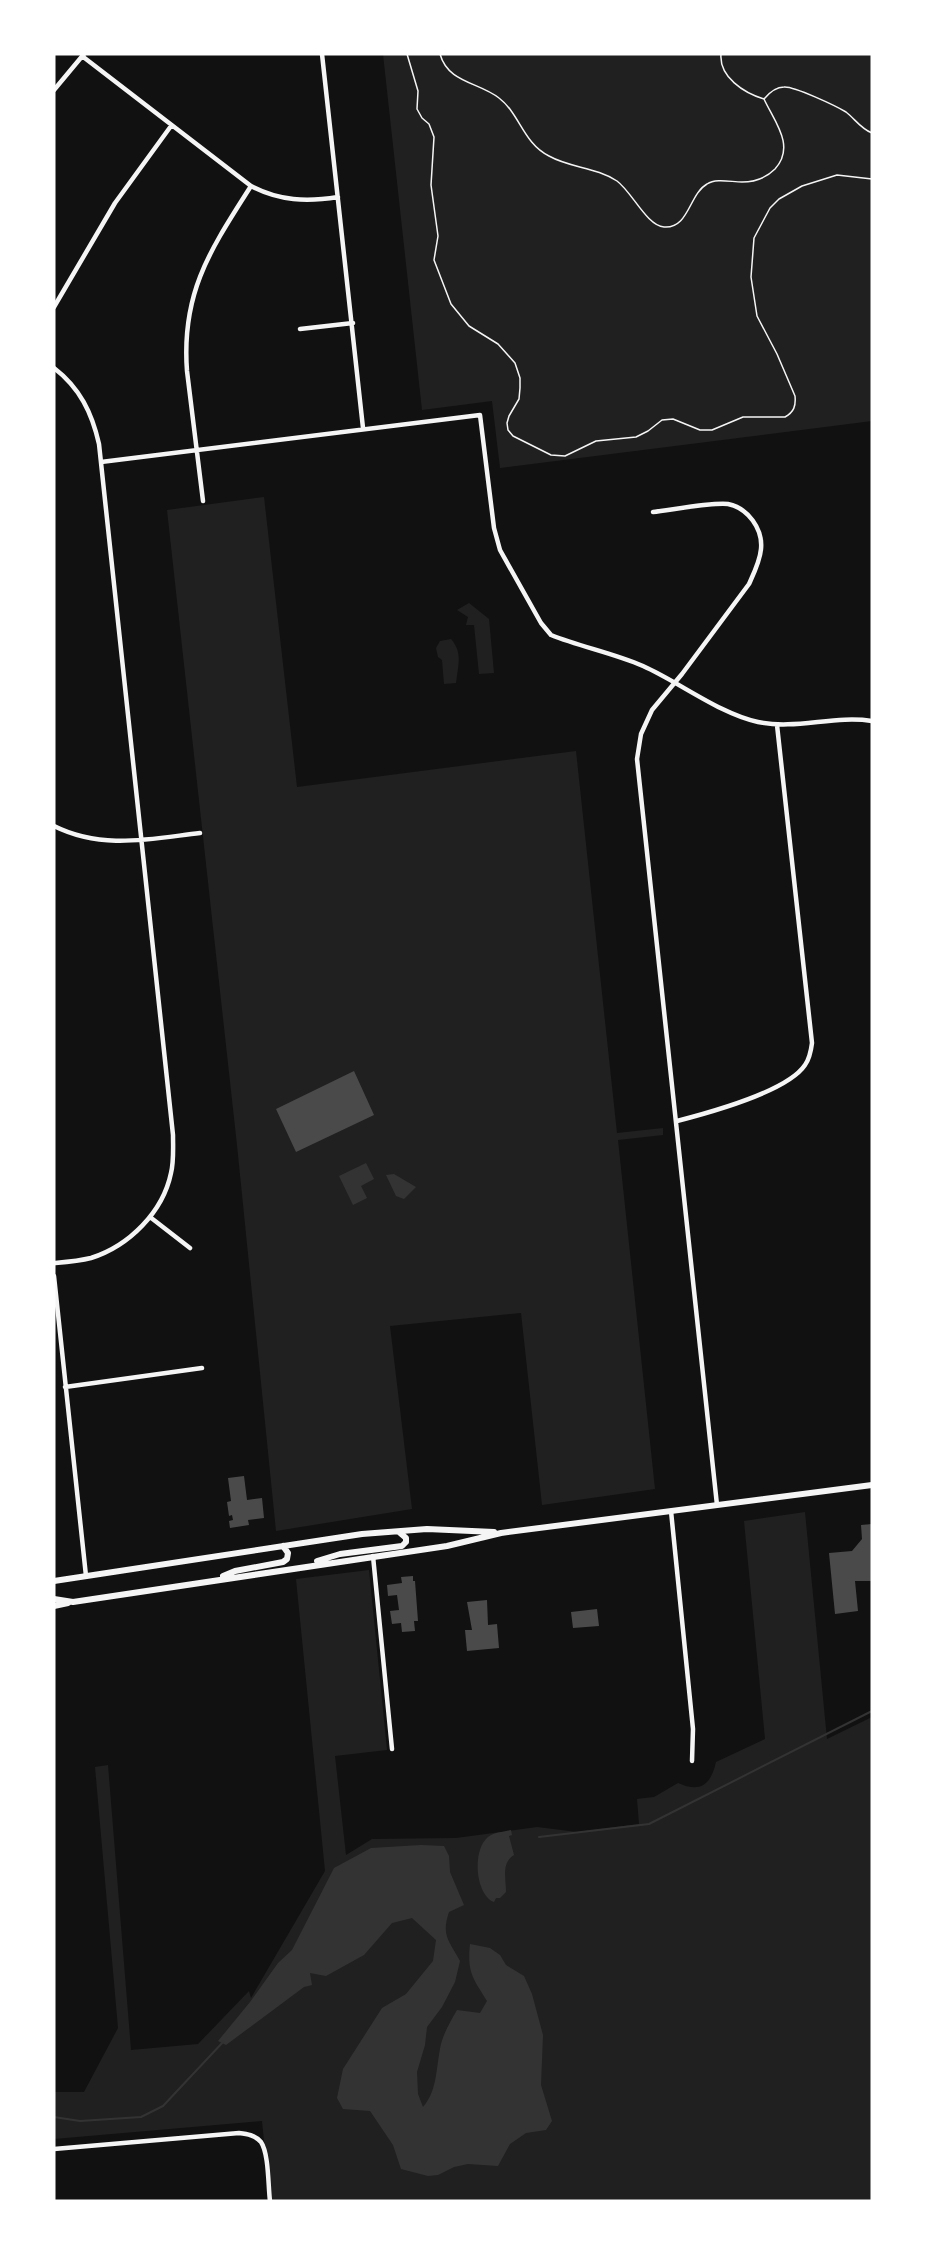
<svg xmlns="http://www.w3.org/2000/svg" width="926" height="2255" font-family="Quicksand,sans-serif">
  <rect width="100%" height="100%" fill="#111"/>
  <path fill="#202020" d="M383,54h489v367l-372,47 -8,-67 -70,9z
    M264,497l33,290 279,-36 41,382 46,-5v7l-45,5 37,349 -113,16 -21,-192 -131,13 22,183 -136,22 -39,-386 -70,-635z
    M469,603l20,16 5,54 -15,1 -5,-49h-8l2,-8 -11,-7z
    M451,639c12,14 7,26 5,44l-12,1 -2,-24 -4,-3 -2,-9 4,-7z
    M805,1512l22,227 45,-22v484h-602l-8,-80 -208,18v-47h30l34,-64 -23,-261 13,-2 23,285 67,-6 51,-53 2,7 74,-127 -29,-292 73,-9 18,180 -52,6 11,99 26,-16 84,-1 81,-11 40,5 62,-8 -2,-25 17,-2 24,-14c22,10 33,2 38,-21l49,-23 -21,-218z"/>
  <path fill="#333" d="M366,1163l8,16 -13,7 6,12 -14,7 -14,-29z
    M394,1174l22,13 -12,12 -8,-3 -10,-21z
    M511,1830l1,5 -3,1 5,19c-13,8 -8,23 -8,37l-6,6h-4l-2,4c-19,-8 -22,-52 -6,-65 6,-5 15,-5 23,-7z
    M421,1845l23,1 5,10 1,16 14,33 -15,7c-8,24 0,28 11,49l-5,21 -13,25 -15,20 -2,18 -8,27 1,22 5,13c14,-16 13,-37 17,-58 2,-13 10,-27 17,-39l23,3 7,-12c-14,-23 -20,-28 -17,-57l20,4 10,7 6,10 18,11 8,18 11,41 -2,50 11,36 -6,9 -20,3 -16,11 -12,22 -30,-2 -14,3 -16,8 -10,1 -27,-7 -8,-24 -23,-34 -27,-2 -6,-11 6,-29 39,-61 24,-14 27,-33 3,-21 -24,-22 -20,5 -28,32 -38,21 -16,-3 2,12 -8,2 -78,58 -8,-4 32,-39 28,-39 14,-13 42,-82 37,-20z"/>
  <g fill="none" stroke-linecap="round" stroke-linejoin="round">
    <path stroke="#333" stroke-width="2" d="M539,1837l110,-13 223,-113
      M54,2117l26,4 61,-4 22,-11 61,-65"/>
  </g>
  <path fill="#4a4a4a" d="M354,1071l20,44 -78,37 -20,-43z
    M244,1476l3,24 15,-2 2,20 -16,2 1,5 -19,3 -1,-7 4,-1 -1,-5 -3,1 -2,-14 4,-1 -3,-23z
    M872,1524v57h-17l3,30 -23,3 -6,-61 23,-2 10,-12 -1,-14z
    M413,1576v5h2l3,40h-4l1,10 -13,1 -1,-9 -9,1 -2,-13 9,-1 -2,-15 -9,1 -1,-11 15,-2 -1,-6z
    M487,1600l1,25 9,-1 2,24 -32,3 -2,-21h7l-5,-28z
    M597,1609l2,17 -26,2 -2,-16z"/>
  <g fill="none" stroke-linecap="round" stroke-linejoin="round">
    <path stroke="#f5f5f5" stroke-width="1.5" d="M407,54l11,37 -1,18 5,9 7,6 5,13 -3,48 7,51 -4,24 17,44 18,22 29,18 17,19 5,15v10l-1,11 -10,17 -2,7 1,7 5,6 38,19 14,1 31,-15 40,-4 12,-6 14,-11 11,-1 27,11h12l31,-13h42c9,-5 11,-11 10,-21l-18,-42 -20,-38 -6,-39 3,-39 16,-30 9,-9 23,-13 35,-11 35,4
      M440,54c8,29 39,28 59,44 21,16 24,45 50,58 21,12 47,11 68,25 15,11 30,45 47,46 25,2 25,-33 43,-43 9,-6 24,-2 35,-2 13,0 24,-4 33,-13 21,-23 -1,-48 -11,-70 5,-6 11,-12 20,-12 10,-1 52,19 62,25 9,7 15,17 26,21
      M721,54c-2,23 23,39 43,45"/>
    <path stroke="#f5f5f5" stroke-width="4.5" d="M322,54l41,374
      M82,56l169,130c28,15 56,16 87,11
      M54,90l30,-36
      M54,307l61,-104 56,-77
      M300,329l53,-6
      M54,368c26,20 38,45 45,76l74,691c0,12 1,26 -2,38 -8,39 -42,73 -80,85 -12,3 -25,4 -37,5
      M101,462l379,-47 14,113 6,22 41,73 10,12c30,12 62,18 92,31 36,16 77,48 115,56 38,8 76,-7 114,-1
      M203,501l-16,-130c-6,-79 24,-122 64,-185
      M653,512c18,-2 59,-10 75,-8 20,4 35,25 33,45 -1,12 -7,24 -12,35l-67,90 -30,36 -11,24 -4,25 80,746
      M54,826c48,24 95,13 146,7
      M677,1121c31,-8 110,-29 128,-56 5,-7 6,-14 7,-22l-35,-318
      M150,1217l40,31
      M54,1276l32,300
      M65,1387l137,-19
      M671,1511l22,218 -1,32
      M373,1556l19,193
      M54,2149l185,-16c8,1 16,2 22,9 8,12 7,44 9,59"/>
    <path stroke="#f5f5f5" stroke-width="6" d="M317,1561l23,-7 62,-8 4,-4v-4l-7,-6
      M223,1576l12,-5 48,-9 4,-3 1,-6 -5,-7
      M54,1581l308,-47 65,-5 67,3
      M54,1599l19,3 374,-56 54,-13 371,-48
      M54,1606l14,-3"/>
  </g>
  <rect width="926" height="2255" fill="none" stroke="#ffffff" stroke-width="111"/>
</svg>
